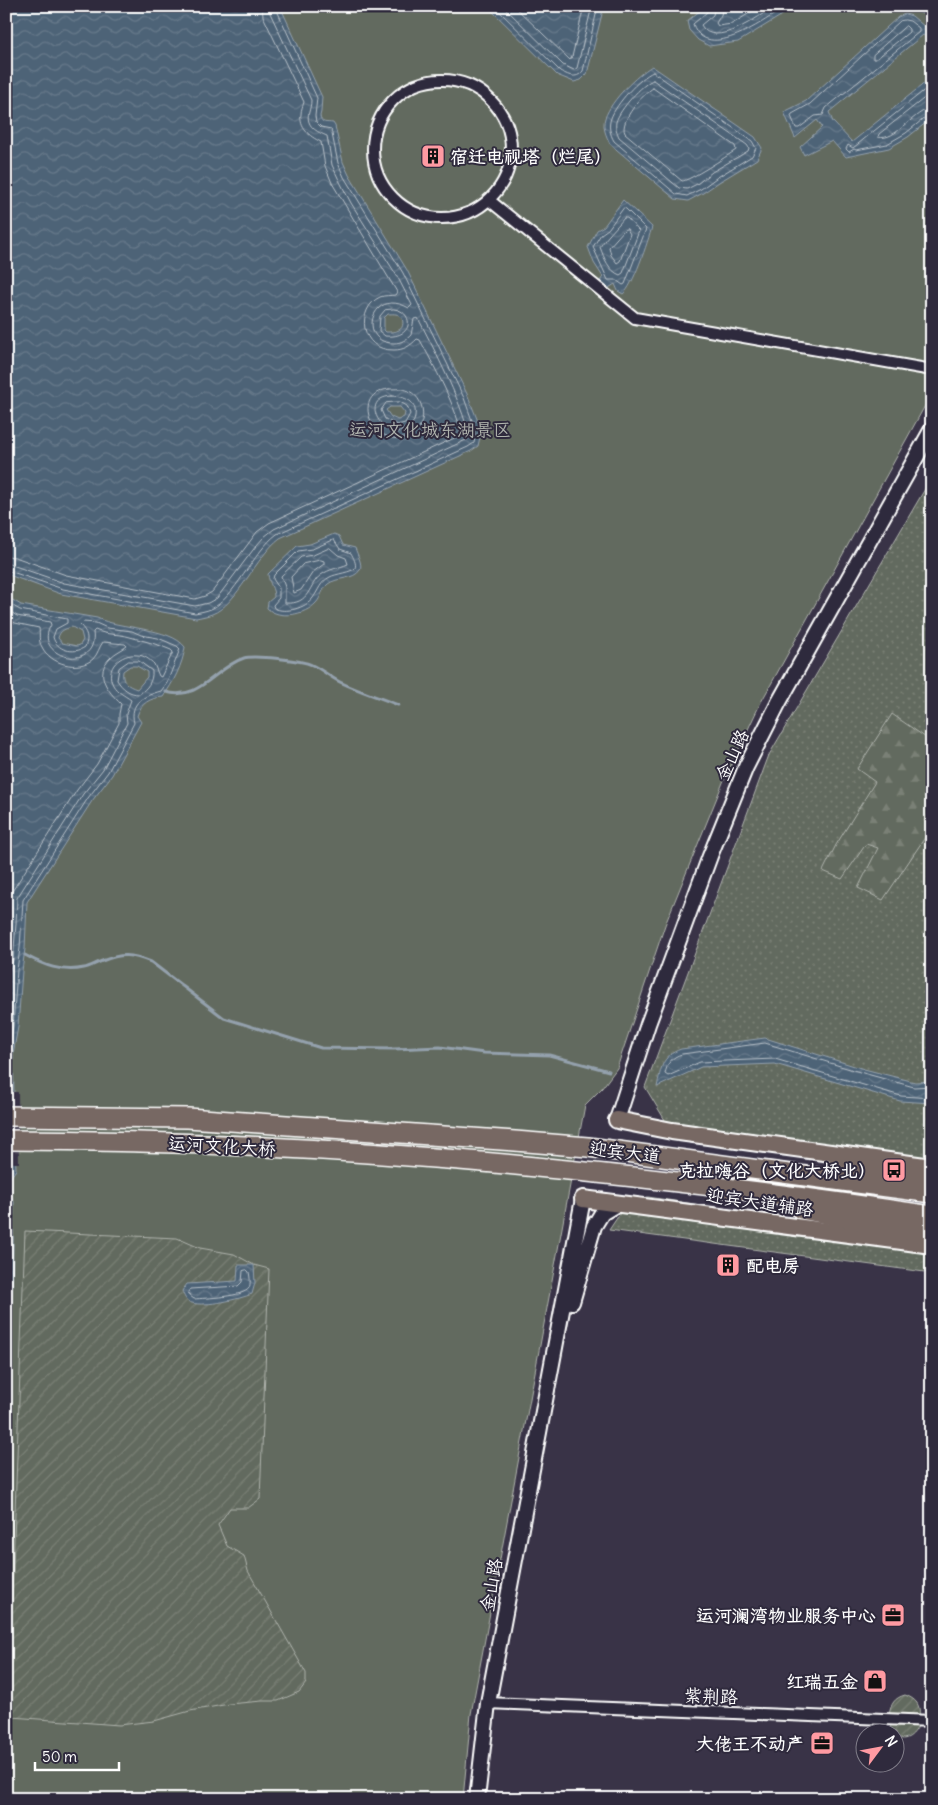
<svg xmlns="http://www.w3.org/2000/svg" width="938" height="1805" font-family="Delius,'LXGW WenKai TC',sans-serif">
  <defs>
    <pattern id="grass-dots" width="8" height="8" patternUnits="userSpaceOnUse" patternTransform="scale(1.25)"><rect width="8" height="8" fill="#626a5e"/><path d="M2 2h.1M6 6h.1" fill="none" stroke="#7a8076" stroke-width="1.8" stroke-linecap="round"/></pattern>
    <pattern id="forest-firs" width="22" height="20" patternUnits="userSpaceOnUse" patternTransform="scale(1.25)"><rect width="22" height="20" fill="#626a5e"/><path d="M5 1l3.5 6h-7zM16 11l3.5 6h-7z" fill="#7a8076"/></pattern>
    <pattern id="garden-furrows" width="10" height="10" patternUnits="userSpaceOnUse" patternTransform="scale(1.25)"><rect width="10" height="10" fill="#626a5e"/><path d="M-1 1l2-2M0 10L10 0M9 11l2-2" fill="none" stroke="#7a8076"/></pattern>
    <pattern id="water-waves" width="16" height="10" patternUnits="userSpaceOnUse" patternTransform="scale(1.25)"><rect width="16" height="10" fill="#4d6377"/><path d="M0 5q4-4 8 0t8 0" fill="none" stroke="#687a8b"/></pattern>
  </defs>
  <rect width="100%" height="100%" fill="#393347"/>
  <filter id="ink" filterUnits="userSpaceOnUse"><feTurbulence type="fractalNoise" baseFrequency=".02" numOctaves="2"/><feDisplacementMap in="SourceGraphic" scale="10" xChannelSelector="R" yChannelSelector="G"/><feConvolveMatrix kernelMatrix="1 2 1 2 8 2 1 2 1" color-interpolation-filters="sRGB"/></filter>
  <g filter="url(#ink)">
    <path fill="url(#grass-dots)" stroke="#b0b4ae" d="M932,477v694l-258,-36 -29,-48 124,-332z
      M648,1197l284,43v33l-323,-43 12,-18 12,-12z"/>
    <path fill="url(#forest-firs)" stroke="#b0b4ae" d="M892,714l40,28v85l-49,73 -25,-12 20,-40 -12,-4 -24,35 -19,-8 13,-26 39,-63 -18,-13z"/>
    <path fill="#626a5e" stroke="#b0b4ae" d="M6,6h926v387l-172,311 -36,76 -59,145 -48,143 -15,20 -17,17 -114,609 -8,85h-457z"/>
    <path fill="url(#garden-furrows)" stroke="#b0b4ae" d="M25,1231l152,7 23,10 34,6 20,11 15,4 -9,230 -12,9h-18l-12,17 9,21 17,10 4,15 58,102v10l-7,9 -21,9h-16l-33,3 -39,7 -36,10 -35,4 -107,-8 -6,2v-94h5z
      M905,1695c11,4 16,10 14,22l-30,-2c2,-11 5,-17 16,-20z
      M889,1723l30,1c-4,10 -13,19 -23,13v-5h-4z"/>
    <path fill="url(#water-waves)" stroke="#94a1ad" fill-rule="evenodd" d="M6,6h274l42,91 -1,15 -1,4c1,8 6,6 13,7l2,3 8,36 6,13 58,95 61,126 11,28 1,13 -2,9 -7,5 -191,87c-24,18 -43,67 -68,76 -5,2 -11,3 -16,4l-135,-24 -55,-20zM388,314c4,0 9,-1 12,2 4,3 4,12 -1,14 -3,2 -9,2 -13,2l-2,-2v-12zM390,407h10l5,6 -1,4 -6,3 -7,-3 -5,-7z
      M487,6h117l-17,68 -6,6 -7,2 -17,-7z
      M706,6h91l-59,36 -29,4 -11,-6 -9,-10 -2,-9z
      M912,6h19l1,5 -3,4 -9,-2z
      M905,14l7,2 20,17v7l-9,-5 -94,77 4,10 19,20 80,-65v41l-24,19 -19,11 -43,9 -14,-16 -28,14 -4,-8 22,-20 -5,-7 -22,18 -11,-26 22,-11 92,-84z
      M652,66l103,71 7,11 -5,11 -38,23 -16,11 -15,8 -13,-2 -65,-55c-4,-9 -8,-17 -5,-26 7,-19 31,-42 47,-52z
      M623,200l29,27c-4,14 -19,60 -29,67l-5,-3 -3,-7 -8,5 -7,-8 3,-4 -9,-14 -6,-16 9,-17 7,-4z
      M334,534l5,2 4,9 12,3c2,6 8,16 5,22 -6,10 -23,7 -32,14 -6,5 -7,14 -12,19 -11,12 -37,17 -49,5l1,-6 6,-5c0,-9 -5,-13 -6,-23l29,-28 13,-2z
      M6,596l15,9 76,13c22,11 73,9 88,29 -2,17 -12,36 -22,50 -13,1 -22,6 -26,19l4,6 -29,53 -20,26 -65,101 -2,47 -3,22 -4,56 -5,27 3,116c-11,14 -9,17 -2,32l-6,271 -2,13zM72,627l9,5 2,8 -3,5 -3,1 -15,-3 -4,-5c2,-8 7,-9 14,-11zM130,666h7l10,6v5l-10,12c-9,-3 -16,-7 -14,-18z
      M765,1038l99,31 51,13 17,-1v22l-32,-2 -125,-37 -74,3 -44,20c4,-18 4,-31 24,-38z
      M238,1265h16l1,18 -3,11c-12,5 -47,13 -60,9 -6,-1 -8,-7 -10,-12l5,-7 50,-3z"/>
    <path fill="#393347" d="M6,1092h12l1,71h-13z"/>
    <g fill="none" stroke-linecap="round" stroke-linejoin="round">
      <path stroke="#b8c1c9" stroke-width="1" d="M494,6l66,65c8,4 16,9 23,0l15,-65
        M503,6l60,59 11,5 3,-2 15,-62
        M514,6l56,54 2,-3 12,-51
        M709,6l-2,6 -14,12c14,40 73,-5 94,-18
        M715,6l-2,9 -12,10c13,25 58,-9 74,-19
        M723,6l-2,9 -5,8 2,3 14,-2 29,-18
        M905,20l5,1 9,7v4l-93,76 -3,7 -8,1 -16,12h-3l-5,-12 1,-2 18,-10 90,-83z
        M906,26l3,3v3l-33,27h-3v-4z
        M653,72l99,69 4,7 -4,8 -36,22 -15,11 -14,7 -11,-2 -62,-53c-4,-7 -6,-15 -3,-23 5,-14 28,-40 42,-46z
        M653,80l94,65 2,3 -1,3 -36,21 -15,12 -10,5 -8,-1 -60,-51c-2,-5 -4,-9 -3,-15 3,-12 27,-39 37,-42z
        M932,84l-79,64 -5,-3 -2,4 3,3 5,-3 2,1 31,-6 19,-11 21,-17 5,-1
        M653,88l82,58 1,4c-9,6 -47,31 -54,31l-57,-48c-6,-12 18,-39 28,-45z
        M932,92l-53,42 -1,3c18,5 36,-27 54,-29
        M624,208l2,1 20,20 -21,55 -2,1 -7,-5h-8l-15,-33 8,-13 7,-5z
        M624,218h3l12,13 -16,42 -3,2c-11,-4 -16,-17 -20,-28 6,-10 16,-19 24,-29z
        M627,229l3,5 -10,27 -3,2 -6,-8 -2,-8 15,-17z
        M394,309c20,2 21,30 -9,27l-6,-5 1,-15 5,-6z
        M389,389c7,0 14,-1 20,2 20,10 18,42 -5,47 -33,7 -54,-45 -15,-49z
        M392,396c17,1 27,7 22,25 -22,33 -62,-23 -22,-25z
        M400,402l7,4 3,8 -5,9 -8,2 -12,-6 -4,-9 5,-7z
        M334,540l6,9 11,4c2,4 6,11 4,15 -2,4 -20,6 -25,9 -10,5 -11,13 -17,21 -7,10 -28,16 -39,10l-1,-3 6,-7v-10l-6,-9 1,-4 24,-24 14,-2z
        M330,548l8,7 8,3 2,6c-9,4 -19,5 -27,11 -13,9 -10,30 -36,28v-16l-4,-11 20,-19 12,-2z
        M6,556l9,1 51,18 129,24 10,-3 7,-4 45,-60 12,-9 192,-88c-1,-21 -30,-75 -41,-95l-3,-1c-7,7 -13,11 -23,11 -35,1 -38,-42 -14,-53 5,-2 10,-1 15,-2l2,-3 -65,-109 -7,-17 -4,-24c-12,-6 -22,-14 -20,-28 0,-5 2,-8 3,-12l-41,-86 -1,-10
        M321,560l3,1v3l-11,8 -12,18 -7,3 -3,-16 12,-13z
        M6,563l58,20 131,23 13,-3 9,-5 39,-52 8,-9 10,-8 194,-90c2,-21 -38,-98 -50,-121l-4,1 -3,16c-5,5 -10,8 -17,8 -37,1 -24,-57 15,-35l3,-3 -15,-29 -46,-73 -12,-23 -7,-15 -5,-29c-10,-4 -22,-10 -18,-24 1,-4 2,-7 2,-12l-41,-87 -1,-7
        M6,570l57,19 132,24c5,-1 11,-2 16,-4 23,-10 42,-57 66,-75l191,-87 6,-4 1,-6 -1,-11 -10,-28 -61,-125 -59,-96 -6,-14 -7,-34 -10,-2 -5,-5 -1,-6 2,-18 -42,-92
        M6,602l14,8 47,9v4l-11,6 -3,8c3,13 21,18 32,10 4,-9 2,-15 -5,-22l3,-3 13,1 11,5 25,3 9,4 17,3 19,8 3,3 -13,34 -6,8c-17,5 -32,11 -27,32l-26,49 -20,26 -65,102 -3,48 -3,22 -4,56 -5,28 2,51
        M6,609l11,7 33,6 1,3c-20,33 48,49 42,7l2,-2c14,6 22,3 35,7 14,4 28,7 41,13l2,2 -12,25 -2,-1 -5,-12c-4,-4 -10,-9 -17,-9 -16,-2 -33,13 -24,30 4,7 11,10 18,15l-5,14 1,9 -24,46 -20,25 -66,104 -1,26 -3,36 -3,9 -4,58
        M6,618l9,5 24,5c1,6 -1,13 3,19 8,17 36,25 51,12 5,-5 6,-12 10,-17l22,2 2,2c-5,4 -11,6 -16,11 -18,17 -3,34 10,47l-2,10v9l-22,41 -20,26 -66,103 -2,9v22l-3,28
        M129,661h10l13,10c1,10 -5,18 -13,23 -10,0 -17,-6 -22,-14l2,-12z
        M932,1086l-18,1 -51,-14 -98,-30 -83,11c-11,3 -15,10 -17,20l3,2 32,-14 75,-3 126,37 31,2
        M6,1197l3,7 -3,132
        M247,1270l2,2c1,5 2,12 0,16 -5,9 -44,10 -55,11l-4,-3 -2,-4 2,-3 48,-3 4,-4 1,-11z"/>
      <path stroke="#94a1ad" stroke-width="3" d="M166,692c33,10 50,-25 78,-34 10,-3 58,2 68,7 9,4 17,11 26,16 17,9 41,16 60,24
        M25,955c18,10 37,18 59,13 6,-1 12,-5 18,-7 20,-8 29,-7 49,1l73,56 97,30 73,1 46,-2 44,6 65,2 60,16"/>
      <g stroke="#fff" stroke-width="14">
        <path id="street" d="M373 149a69 69 0 1 1 138 0a69 69 0 1 1-138 0Z
          M489,200l146,118 297,52
          M488,1703l444,18"/>
      </g>
      <g stroke="#fff" stroke-width="18">
        <path id="secondary" d="M617,1120l31,-96 62,-168 36,-89 33,-65 153,-273
          M572,1302l22,-76 8,-13 15,-9
          M477,1799l11,-96 95,-504"/>
      </g>
      <g stroke="#fff" stroke-width="20">
        <path id="primary" d="M617,1120l55,11 260,36
          M583,1199l349,46"/>
      </g>
      <g stroke="#fff" stroke-width="22">
        <path id="highway" d="M6,1116l182,2 327,23 73,6 344,46
          M6,1140c310,0 619,30 926,76
          M836,1168l96,8
          M801,1209l131,26"/>
      </g>
      <use href="#street" stroke="#2f2a3d" stroke-width="10"/>
      <use href="#secondary" stroke="#2f2a3d" stroke-width="14"/>
      <use href="#primary" stroke="#776864" stroke-width="16"/>
      <use href="#highway" stroke="#776864" stroke-width="19"/>
    </g>
  </g>
  <defs>
    <g id="building-square" transform="scale(1.25)"><rect x="-9" y="-9" width="18" height="18" rx="4" fill="#ff9aa2" stroke="#2f2a3d"/><path d="M-4-6H4V6H1V3H-1V6H-4ZM-2.5-4.3h1.7v1.8h-1.7ZM.8-4.3h1.7v1.8H.8ZM-2.5-1h1.7V.8h-1.7ZM.8-1h1.7V.8H.8Z" fill="#111"/></g>
    <g id="bus-square" transform="scale(1.25)"><rect x="-9" y="-9" width="18" height="18" rx="4" fill="#ff9aa2" stroke="#2f2a3d"/><path d="M-5-6H5V4H4V6H2V4H-2V6H-4V4H-5ZM-3.5-4V0h7V-4ZM-3.5 1.2v1.5H-2V1.2ZM2 1.2v1.5H3.5V1.2Z" fill="#111"/></g>
    <g id="office-square" transform="scale(1.25)"><rect x="-9" y="-9" width="18" height="18" rx="4" fill="#ff9aa2" stroke="#2f2a3d"/><path d="M-6-3h4V-5.5h4V-3h4V5H-6ZM-1-4.5V-3h2v-1.5ZM-6 0V1H6V0Z" fill="#111"/></g>
    <g id="shop-square" transform="scale(1.25)"><rect x="-9" y="-9" width="18" height="18" rx="4" fill="#ff9aa2" stroke="#2f2a3d"/><path d="M-5-2.5h2.3a2.7 3.5 0 0 1 5.4 0H5L5.5 6h-11ZM-1.5-2.5h3a1.5 2.3 0 0 0-3 0Z" fill="#111"/></g>
  </defs>
  <g fill-rule="evenodd">
    <use href="#building-square" x="433" y="156"/>
    <use href="#bus-square" x="894" y="1170"/>
    <use href="#building-square" x="728" y="1265"/>
    <use href="#office-square" x="893" y="1615"/>
    <use href="#shop-square" x="875" y="1681"/>
    <use href="#office-square" x="822" y="1743"/>
  </g>
  <g text-anchor="middle" dominant-baseline="central" stroke-width="4" stroke-linejoin="round" paint-order="stroke">
    <g font-size="18" font-weight="bold" fill="#fff" stroke="#2f2a3d" text-anchor="end">
      <text x="450" y="156" text-anchor="start">宿迁电视塔（烂尾）</text>
      <text x="876" y="1170">克拉嗨谷（文化大桥北）</text>
      <text x="746" y="1265" text-anchor="start">配电房</text>
      <text x="876" y="1615">运河澜湾物业服务中心</text>
      <text x="858" y="1681">红瑞五金</text>
      <text x="804" y="1743">大佬王不动产</text>
    </g>
    <g font-size="18" fill="#b0b4ae" stroke="#2f2a3d">
      <text x="430" y="429">运河文化城东湖景区</text>
    </g>
    <g font-size="18" fill="#fff" stroke="#2f2a3d">
      <text transform="translate(732 755) rotate(-65)">金山路</text>
      <text transform="translate(222 1146) rotate(3)">运河文化大桥</text>
      <text transform="translate(625 1152) rotate(7)">迎宾大道</text>
      <text transform="translate(760 1202) rotate(8)">迎宾大道辅路</text>
      <text transform="translate(491 1585) rotate(-80)">金山路</text>
      <text transform="translate(711 1696) rotate(2)">紫荆路</text>
    </g>
  </g>
  <rect width="938" height="1805" fill="none" stroke="#2f2a3d" stroke-width="25"/>
  <rect x="12" y="12" width="913" height="1780" fill="none" stroke="#fff" stroke-width="2" filter="url(#ink)"/>
  <g transform="translate(880 1748) rotate(58)"><circle r="24" fill="#2f2a3d" stroke="#827f8b"/>
  <path d="M0-4L9 19L0 12L-9 19Z" fill="#ff9aa2"/>
  <text y="-8" font-size="14" font-weight="bold" text-anchor="middle" fill="#ffffff">N</text>
  </g>
  <path d="M35 1762v8h84v-8" fill="none" stroke="#ffffff" stroke-width="2.5"/>
  <text x="42" y="1762" font-size="15" fill="#ffffff" stroke="#2f2a3d" stroke-width="4" paint-order="stroke">50 m</text>
</svg>
